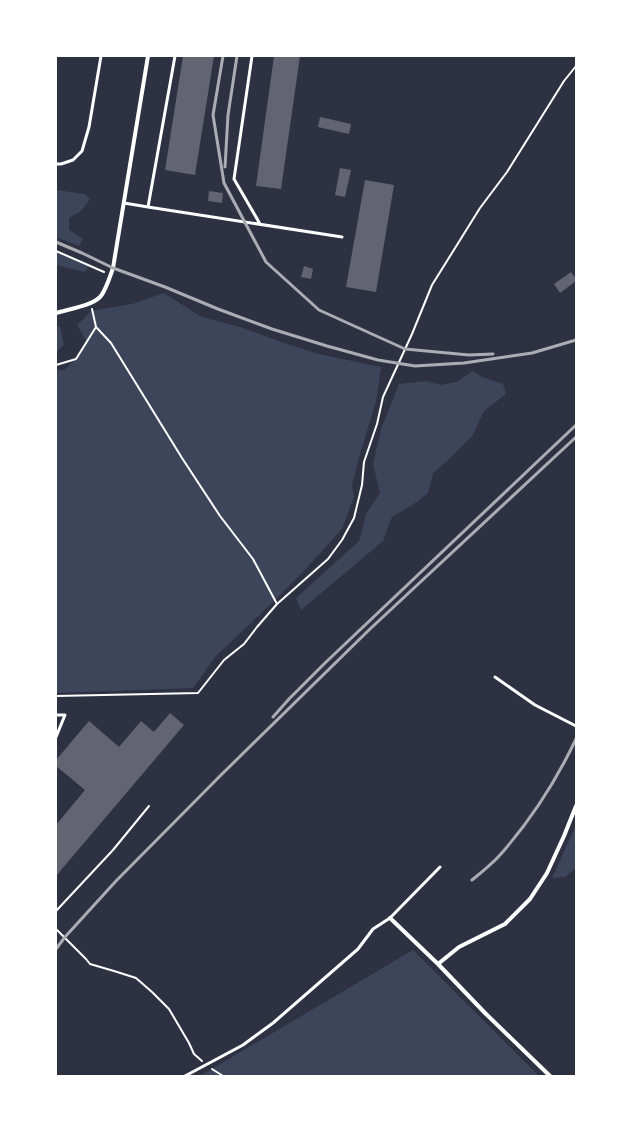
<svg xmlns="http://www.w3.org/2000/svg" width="632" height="1132" font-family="Roboto,sans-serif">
  <rect width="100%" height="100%" fill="#2d3142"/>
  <path fill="#3c4559" d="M56,190l29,4 5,5 -9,12 -12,7v12l14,9 -4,7 -23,-9z
    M56,250l34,14 -5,8 -29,-7z
    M164,293l36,23 40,11 41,15 38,12 62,13 -5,35 -15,49 -9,34 2,12 -12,32 -41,45 -29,29 -57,54 -22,31 -137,5v-323h8l15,-14 8,-14 -10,-17 14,-14 41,-7z
    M60,326l4,19 -8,7v-25z
    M473,371l9,6 21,7 3,10 -22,17 -11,24 -26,26 -14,12 -5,20 -11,9 -25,15 -9,24 -82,69 -5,-12 63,-57 7,-27 14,-21 -7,-29 8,-35 18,-45 28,-3 14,4 15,-3z
    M576,825v43l-11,9 -13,1z
    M413,950l126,126h-339z"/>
  <path fill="#626471" d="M183,56h31l-19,119 -30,-5z
    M274,56h26l-19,133 -25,-3z
    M320,117l31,7 -2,10 -31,-7z
    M340,168l11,2 -6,27 -10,-2z
    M365,180l29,5 -18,107 -30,-5z
    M209,191l14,2 -1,10 -14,-2z
    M304,266l9,3 -2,10 -10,-2z
    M571,272l5,7v2l-16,12 -6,-9z
    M170,713l14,12 -128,151v-51l29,-35 -29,-24v-6l33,-39 30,26 22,-26 13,11z"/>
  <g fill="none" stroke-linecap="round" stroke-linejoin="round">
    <path stroke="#fff" stroke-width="2" d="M56,251l48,21
      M92,309l4,18 15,16 71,115 38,58 33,43 24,45
      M56,365l20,-6 20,-32
      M56,696l142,-3 26,-33 20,-16 13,-17 20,-23 51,-45 14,-19 12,-22 8,-33 2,-23 13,-38 6,-27 29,-63 20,-49 48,-77 27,-36 57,-91 12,-15
      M56,911l57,-61 36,-44
      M56,929l30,30 4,5 24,7 22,7 16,14 17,17 20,34 5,11 8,7
      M212,1069l11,7"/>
    <path stroke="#fff" stroke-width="3" d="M175,56l-27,151 194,30
      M252,56l-18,123 26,45
      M56,164h5l12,-4 9,-9 7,-24 12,-71
      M124,203l24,4
      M495,677l40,28 41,21
      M56,715h9l-9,22
      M185,1076l58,-31 30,-22 85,-74 15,-20 17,-11 50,-51"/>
    <path stroke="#fff" stroke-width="4" d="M56,313c13,-4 35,-7 44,-16 5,-5 11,-23 13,-29l35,-212
      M390,918l48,46 47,49 65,63
      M438,964l21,-17 46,-23 25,-25 17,-26 17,-37 12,-30"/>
    <path stroke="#abadb3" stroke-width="3" d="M223,56l-10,59 11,68 42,79 53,48 86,39 64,6 24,-1
      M225,167l3,-52 9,-59
      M56,242l26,11 31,15 52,19 53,22 54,20 55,17 51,14 37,6 49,-3 68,-10 44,-13
      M273,717l16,-18 36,-36 251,-238
      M472,880c10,-8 20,-16 28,-25 31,-35 56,-74 76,-116
      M56,949l9,-12 51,-56 105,-106 149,-146 206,-192"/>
  </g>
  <rect width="632" height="1132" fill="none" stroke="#ffffff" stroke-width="114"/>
</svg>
